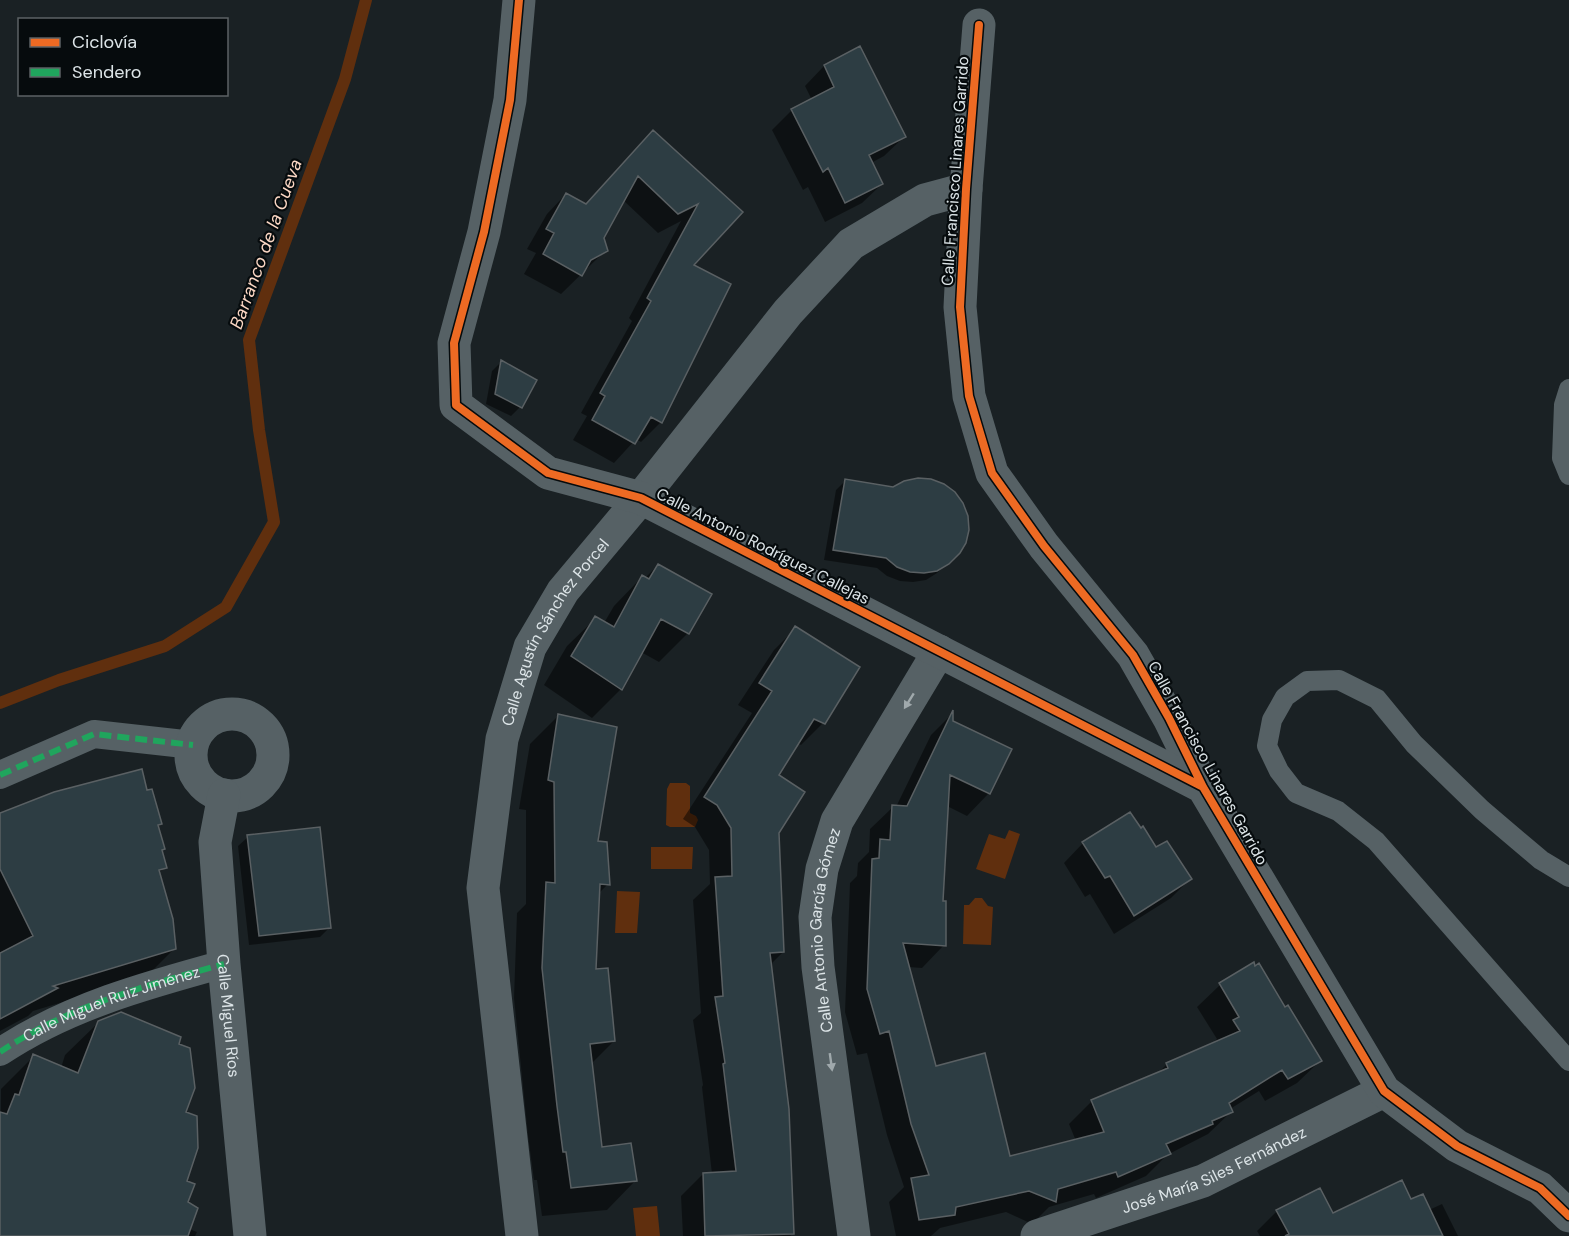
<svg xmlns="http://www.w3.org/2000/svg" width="1569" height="1236" font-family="'DM Sans',sans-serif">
  <rect width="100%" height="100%" fill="#1a2124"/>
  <path fill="#602f0e" d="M670,783h16l4,3v27l6,3 2,4 -3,7h-25l-4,-2 1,-36z
    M1009,830l11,4 -15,45 -29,-10 13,-35 16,5z
    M651,847h42l-1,22h-41z
    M617,891l23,1 -3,41h-22z
    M975,898h7l6,8 5,1 -2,38 -28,-1 1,-39h5z
    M657,1206l3,30h-24l-3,-28z"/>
  <path fill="#0007" d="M859,48l45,89 -20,19 -13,7 11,21 -20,19 -37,19 -17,-35 -5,3 -31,-60 20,-20 20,-10 -7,-14 19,-20z
    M634,152l107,60 -49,53 -31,157 -20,20 -5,-3 -22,24 -41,-23 14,-24 -6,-3 51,-92 -3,-3 52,-97 -23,12 -35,-33 -20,37 3,13 -45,44 -37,-20 12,-21 -9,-4 20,-35 19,-20 19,12z
    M501,362l19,45 -9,9 -25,-12 6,-33z
    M846,480l113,72 -22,21 -11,7 -13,2 -13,-1 -13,-5 -10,-8 -53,-8 12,-70z
    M658,565l52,30 -23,39 -28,28 -18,-10 -20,37 -29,29 -48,-33 23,-39 29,-28 8,5 10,-17 28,-29 3,1z
    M796,628l27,95 -22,22 -4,-2 -20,32 6,177 -13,13 23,268 -3,3h-107l-2,-40 22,-22h9l-10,-87 1,-2 -10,-65 8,-7 -8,-113 17,-16 -1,-34 -14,-23 -12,-8 69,-106 -14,-8 36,-55z
    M952,714v8l37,71 -22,23 -20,-10 -5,97 2,42 -22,23 -14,-1 27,101 74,90 67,-17 -7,-17 23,-23 65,-27 10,-10 45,-20 5,-5 -20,-32 23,-22 33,-20 67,96 -23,22 -32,18 -6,-10 -29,18 1,3 -23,22 -41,21 -21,21 -50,22 -2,-4 -45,13 -17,17 -26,-12 -66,16 -9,8h-35l-7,-34 15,-15 -17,-52 -20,-82 -10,2 -12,-43 5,-129 7,-7 1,-13 11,-11 1,-23 23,-22h3l35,-72z
    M559,715l49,169 -10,10 -3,77 19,70 -23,23 10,85 35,31 -29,30 -65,6 -5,-36h-3l-6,-44 -14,-138 3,-85 9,-9v-94l-7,-1 11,-65z
    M146,792l14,31 -3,3 8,41 -7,7 17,74 -29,29 -113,34 -5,5 -28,15v-216z
    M248,837l81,91 -9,9 -71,8 -11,-99z
    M1083,843l73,6 34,30 -19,19 -57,36 -24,-40 -5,3 -21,-34z
    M99,1022l78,23 7,68 2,89 3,27 8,3 -2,4h-195l1,-147 33,-33 27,12 4,-13z
    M1410,1201l19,9 13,-6 16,32h-198l-3,-5 20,-20 55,4z"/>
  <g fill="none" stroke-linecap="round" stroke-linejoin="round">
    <path stroke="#602f0e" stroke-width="12" d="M0,703l59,-23 106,-34 61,-39 48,-85 -15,-92 -10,-90 96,-261 21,-79"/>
  </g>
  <path fill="#2d3d43" stroke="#5a6063" stroke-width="1.5" d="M860,46l46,91 -37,18 14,29 -38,19 -17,-35 -5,4 -32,-63 43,-22 -10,-22z
    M653,130l90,82 -49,53 37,19 -69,139 -11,-6 -16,27 -43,-24 13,-24 -5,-3 51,-92 -4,-3 51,-94 -20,10 -40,-38 -34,62 4,13 -17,9 -9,16 -39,-22 11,-21 -8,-4 20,-36 20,11z
    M501,360l36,20 -15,28 -27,-14z
    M918,478l13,1 13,5 11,8 8,11 5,13 1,14 -3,13 -6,10 -11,11 -12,7 -13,2 -14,-1 -13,-5 -11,-9 -53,-8 12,-71 48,8 11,-6z
    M658,564l54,30 -23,40 -28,-15 -39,71 -51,-34 24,-40 19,11 28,-52 7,4z
    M795,626l65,41 -35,57 -11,-5 -35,56 26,17 -26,41 5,119 -14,1 19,156 5,125 -89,2 -2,-63 33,-2 -13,-107 2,-1 -10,-66 8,-1 -8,-119 17,-1 -1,-48 -14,-23 -13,-8 68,-106 -13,-8z
    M953,710v11l59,28 -22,45 -40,-19 -7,126h3v45l-43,-3 33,123 49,-13 25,103 94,-24 -13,-32 77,-32 -2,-5 74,-32 -7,-11 6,-3 -20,-34 35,-21 1,4 4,-3 26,44 3,-2 34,56 -34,18 -6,-9 -53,33 4,9 -21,9 1,3 -47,20 5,10 -53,23 -2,-5 -58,17 -2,13 -27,-11 -73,16 -1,8 -36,5 -8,-42 18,-3 -18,-51 -22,-93 -9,3 -13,-45 5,-130 7,-1 1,-19 10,1 2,-35 15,1z
    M558,714l59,13 -19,114 9,1 3,43 -10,-1 -4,85 12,-1 7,73 -25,3 12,103 29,-4 6,38 -66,7 -5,-36h-3l-6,-46 -15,-138 4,-86 9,1 -1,-101 -6,-2z
    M142,769l5,21 5,-1 10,35 -4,1 7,24 -3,1 5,18 -8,2 14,49 3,30 -123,37 5,2 -58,31v-66l33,-17 -33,-67v-56l54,-21z
    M1130,812l11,16 2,-2 13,21 11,-6 25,38 -58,37 -24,-40 -5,2 -23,-36z
    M320,827l11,101 -72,8 -12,-101z
    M121,1012l60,25 -2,7 11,4 5,40 -9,24 11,4 1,32 -11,33 8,3 -7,18 10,6 -10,28h-188v-124l7,2 8,-20 4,1 14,-41 45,19 20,-52z
    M1402,1180l9,19 12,-5 20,42h-158l4,-2 -13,-24 44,-22 13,25z"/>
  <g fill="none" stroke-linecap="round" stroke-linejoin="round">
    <path stroke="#566165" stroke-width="20" d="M1569,389l-5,16 -2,53 7,17
      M1569,877l-28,-17 -59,-50 -68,-66 -37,-45 -38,-19 -32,1 -22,16 -13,23 -5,26 12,25 17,22 42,18 38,30 193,220"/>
    <g stroke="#566165" stroke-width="28">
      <path d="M0,775l94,-41 99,11"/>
      <path id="s1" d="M0,1052c67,-45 147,-67 224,-88"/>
    </g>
    <g stroke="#566165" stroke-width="33">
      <path d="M979,25l-13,164 -6,118 9,89 23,77 52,73 89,109 36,63 34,69"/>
      <circle cx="232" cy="755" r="41"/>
      <path id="s2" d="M224,795l-9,47 9,122 26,272"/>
      <path id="s3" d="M522,1236l-39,-348 19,-149 28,-92 33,-56 78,-93 147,-186 63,-68 74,-44 41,-11"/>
      <path id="s4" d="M854,1236l-36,-269 -3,-50 7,-48 15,-48 102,-170"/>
      <path id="s5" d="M1037,1236l166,-55 181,-90"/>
    </g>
    <path stroke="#566165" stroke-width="33" d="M519,0l-9,100 -26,132 -30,111 2,62 92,68 93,25 562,289 181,304 73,55 83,42 29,28"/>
    <path stroke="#20a55d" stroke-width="6" stroke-dasharray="12 6" stroke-linecap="butt" d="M0,775l94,-41 99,11
      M0,1052c67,-45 147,-67 224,-88"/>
    <g stroke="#060b0d" stroke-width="11">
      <path id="cycleway" d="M519,0l-9,100 -26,132 -30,111 2,62 92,68 93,25 562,289
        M979,25l-13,164 -6,118 9,89 23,77 52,73 89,109 36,63 34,69 181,304 73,55 83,42 29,28"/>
    </g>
    <use href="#cycleway" stroke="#ed6a23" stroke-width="8"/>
  </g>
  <defs><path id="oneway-solid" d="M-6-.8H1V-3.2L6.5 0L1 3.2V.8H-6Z" transform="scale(1.5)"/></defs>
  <g fill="#a0a9ac">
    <use href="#oneway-solid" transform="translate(909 701) rotate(122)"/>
    <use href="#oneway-solid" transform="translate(831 1062) rotate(82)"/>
  </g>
  <g text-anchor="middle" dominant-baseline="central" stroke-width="4.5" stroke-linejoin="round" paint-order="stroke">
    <g font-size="16" fill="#dce4e7" stroke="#060b0d">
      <text transform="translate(955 171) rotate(-86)">Calle Francisco Linares Garrido</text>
      <text transform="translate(763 546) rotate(27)">Calle Antonio Rodríguez Callejas</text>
      <text stroke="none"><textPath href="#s3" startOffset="621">Calle Agustín Sánchez Porcel</textPath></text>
      <text transform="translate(1208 763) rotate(61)">Calle Francisco Linares Garrido</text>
      <text stroke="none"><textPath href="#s4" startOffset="309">Calle Antonio García Gómez</textPath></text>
      <text stroke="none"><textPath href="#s1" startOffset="122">Calle Miguel Ruiz Jiménez</textPath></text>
      <text stroke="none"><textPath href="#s2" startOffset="222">Calle Miguel Ríos</textPath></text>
      <text stroke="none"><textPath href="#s5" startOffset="189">José María Siles Fernández</textPath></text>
    </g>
    <g font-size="18" font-style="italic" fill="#fcd8c5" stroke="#060b0d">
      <text transform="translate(266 244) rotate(-70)">Barranco de la Cueva</text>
    </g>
  </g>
  <rect x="18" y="18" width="210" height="78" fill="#060b0d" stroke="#5c6264" stroke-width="1.5"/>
  <rect x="30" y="38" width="30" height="9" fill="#ed6a23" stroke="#5c6264" stroke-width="1.5"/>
  <text x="72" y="48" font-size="18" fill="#dce4e7">Ciclovía</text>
  <rect x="30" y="68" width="30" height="9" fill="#20a55d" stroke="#5c6264" stroke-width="1.5"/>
  <text x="72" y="78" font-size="18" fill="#dce4e7">Sendero</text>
</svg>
